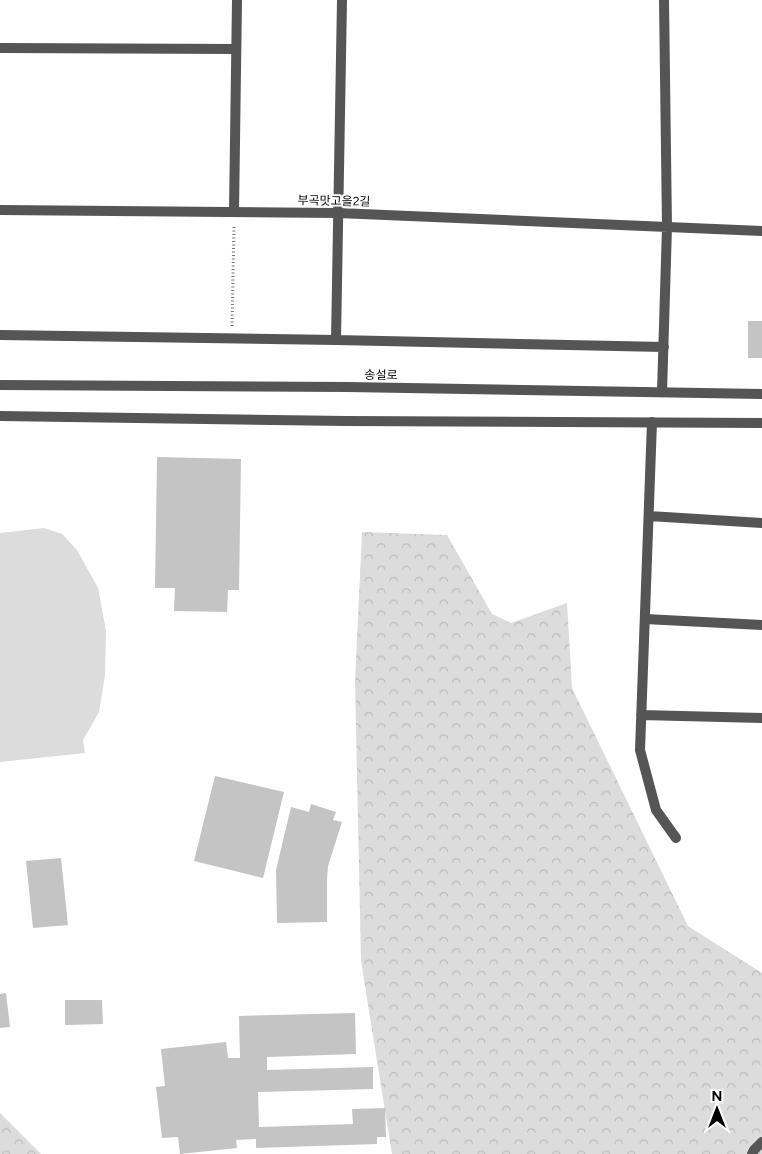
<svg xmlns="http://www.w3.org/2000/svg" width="762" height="1154" font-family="Figtree,'Noto Sans KR',sans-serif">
  <defs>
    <pattern id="forest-crowns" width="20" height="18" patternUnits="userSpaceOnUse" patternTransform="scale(1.25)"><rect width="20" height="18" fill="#dcdcdc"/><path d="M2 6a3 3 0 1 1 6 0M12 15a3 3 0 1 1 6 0" fill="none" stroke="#bbb"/></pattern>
  </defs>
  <rect width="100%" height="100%" fill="#fff"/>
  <path fill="#dcdcdc" d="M44,528l18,6 15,16 21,38 8,43 -1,44 -6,37 -16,28 2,13 -85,9v-229z"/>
  <path fill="url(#forest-crowns)" d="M362,532l85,3 45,79 19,9 56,-20 5,85 116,238 74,47v181h-370l-31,-193 -6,-280z
    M0,1113l41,41h-41z"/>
  <path fill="#c4c4c4" d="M748,321h14v37h-14z
    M157,457l84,2 -2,131h-11l-1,22 -53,-1 1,-23h-20z
    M215,776l69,16 -21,86 -69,-17z
    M311,804l25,8 -3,8 9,2 -14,44 -1,14v42l-50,1 -1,-53 15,-63 18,5z
    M61,858l7,67 -35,3 -7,-67z
    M6,993l4,34 -10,1v-34z
    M65,1000h37l1,24 -38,1z
    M355,1013l1,41 -89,3v13l106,-3v22l-115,3 1,35 94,-3 -1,-15 33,-1 1,29h-9v7l-121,4v-9l-20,1 1,8 -57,6 -2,-17 -16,1 -6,-51 9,-1 -4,-37 65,-7 2,16h12l-1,-42z"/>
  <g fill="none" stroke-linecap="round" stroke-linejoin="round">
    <path stroke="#777" stroke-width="3" stroke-dasharray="1 2.5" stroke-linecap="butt" d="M232,326l2,-101"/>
    <path stroke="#555" stroke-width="10" d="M0,48l236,1
      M0,210l338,3 424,18
      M234,212l3,-212
      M0,335l336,5 328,7
      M336,340l6,-340
      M662,392l5,-165 -3,-227
      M652,422l-12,328 16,60 20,28
      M649,516l113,7
      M645,619l117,6
      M641,715l121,3
      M752,1154l2,-4 8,-8"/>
    <path stroke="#555" stroke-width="10" d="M0,385l348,2 414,7
      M0,416l346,5 416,2"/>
  </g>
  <g text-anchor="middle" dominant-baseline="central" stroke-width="4" stroke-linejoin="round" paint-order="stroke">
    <g font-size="12" fill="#000" stroke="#fff">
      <text transform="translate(334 201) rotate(1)">부곡맛고을2길</text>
      <text transform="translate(381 375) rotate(1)">송설로</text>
    </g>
  </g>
  <g transform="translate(717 1109)" stroke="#ffffff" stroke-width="4" paint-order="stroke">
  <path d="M0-4L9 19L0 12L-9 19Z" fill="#000000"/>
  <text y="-8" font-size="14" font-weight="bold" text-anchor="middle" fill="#000000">N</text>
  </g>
</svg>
